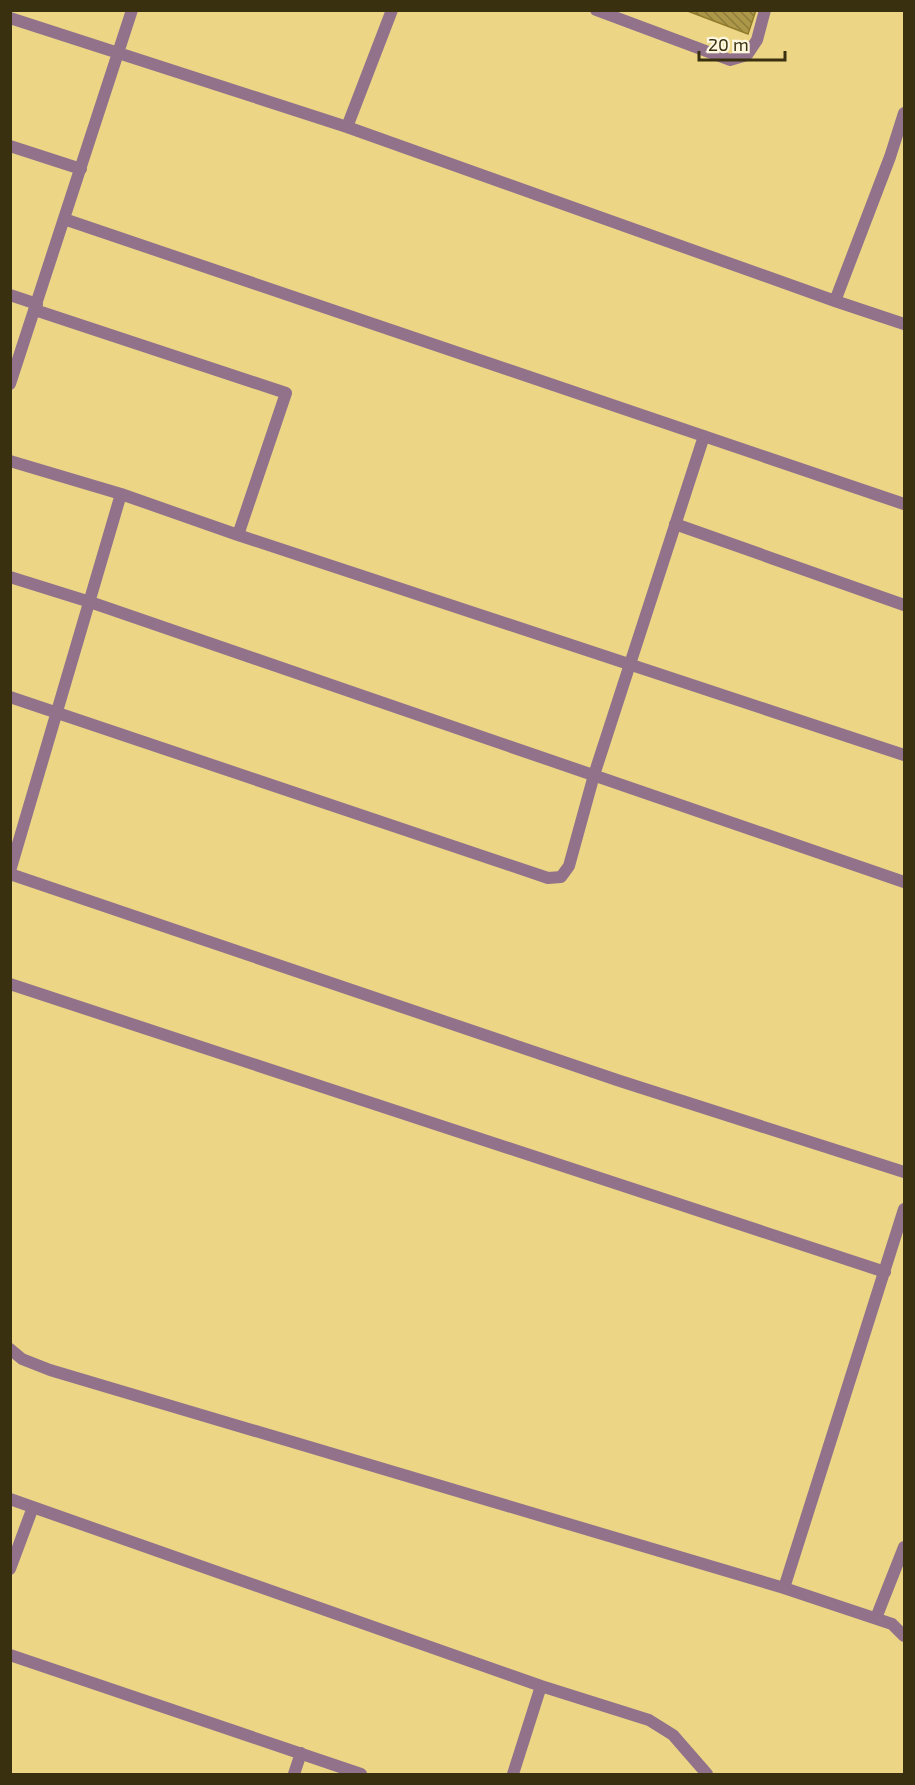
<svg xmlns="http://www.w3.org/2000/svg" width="915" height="1785" font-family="'Exo 2',sans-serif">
  <defs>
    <pattern id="building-back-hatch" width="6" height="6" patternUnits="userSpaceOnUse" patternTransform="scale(1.5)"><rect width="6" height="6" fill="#ad9849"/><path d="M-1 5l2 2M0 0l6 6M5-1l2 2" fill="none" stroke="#8e7c3b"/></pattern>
  </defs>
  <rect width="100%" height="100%" fill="#ecd686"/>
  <path fill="url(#building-back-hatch)" stroke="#917c2b" stroke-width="1.5" d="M685,10h71l-8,24z"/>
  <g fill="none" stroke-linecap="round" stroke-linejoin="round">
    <path stroke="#92728b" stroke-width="12" d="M596,10l134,50 17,-5 10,-15 8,-30
      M10,18l337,109 488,174 69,23
      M347,127l45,-117
      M10,146l71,23
      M64,219l840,285
      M10,295l27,9
      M835,301l55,-144 14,-44
      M35,310l251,83 -48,142
      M10,384l122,-374
      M10,461l111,33 117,41 666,220
      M675,524l229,81
      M10,577l80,25 814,280
      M10,697l538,181 13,-1 8,-11 25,-91 110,-339
      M10,871l111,-377
      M10,874l610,207 284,91
      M10,984l875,288
      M10,1349l12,10 28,11 734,218 108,36 12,12
      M10,1499l531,187 108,34 24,15 34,39
      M10,1569l23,-62
      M784,1588l120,-379
      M876,1618l28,-71
      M10,1655l351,119
      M294,1774l7,-21
      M513,1774l28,-88"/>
  </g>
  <rect width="915" height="1785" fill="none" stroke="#39300f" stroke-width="24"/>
  <path d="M699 51v9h86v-9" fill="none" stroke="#39300f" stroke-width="3"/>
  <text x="708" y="51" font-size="18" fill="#39300f" stroke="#fdf7e0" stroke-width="4.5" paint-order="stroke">20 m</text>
</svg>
